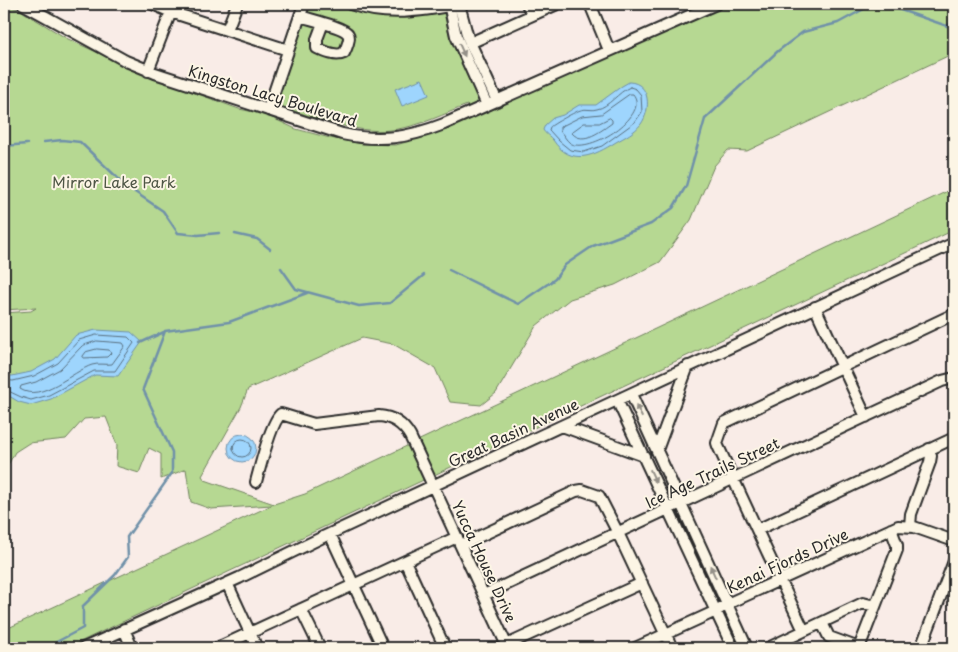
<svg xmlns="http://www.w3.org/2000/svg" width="958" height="652" font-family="'Playpen Sans',sans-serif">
  <rect width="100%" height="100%" fill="#f9ece7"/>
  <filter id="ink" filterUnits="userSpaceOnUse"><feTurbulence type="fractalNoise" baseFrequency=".02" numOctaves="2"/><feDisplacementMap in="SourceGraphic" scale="10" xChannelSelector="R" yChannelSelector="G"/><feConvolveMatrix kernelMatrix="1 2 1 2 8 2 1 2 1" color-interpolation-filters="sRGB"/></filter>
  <g filter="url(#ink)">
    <path fill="#b6d892" stroke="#70825e" d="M4,4l16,6 46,28 80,37 93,34 25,5 32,15 34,9 33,6 33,1 31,-9 85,-39 75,-30 18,-11 124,-52h225v49l-207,98 -19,-1 -14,16 -23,54 -31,42 -45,23 -45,14 -34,27 -40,67 -15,12 -31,-3 -15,-34 -42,-24 -31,-6 -114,51 -7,18 -39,69 3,4 69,24 31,-10 649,-306v42l-887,418h-63v-18l268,-125 -61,4 -20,-7 -5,-33 -25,10v-25l-12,-6 -10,25 -23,-7 1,-21 -11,-28 -22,2 -18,20 -37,4 -14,9 -11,20v-159l27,-2 5,-3 -32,2z
      M308,4h35l18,6 82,-1 7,29 28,61 -2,6 -7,2 -2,-2c-23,9 -45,20 -69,24 -37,7 -78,-10 -113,-21l-1,3 -10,-4z"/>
    <path fill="#9ed5fd" stroke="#7091a9" d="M422,79l7,16 -27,11 -7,-17z
      M629,82c22,1 22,28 12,42 -6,8 -16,13 -25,18 -22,14 -45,25 -63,-2 -3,-4 -8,-6 -10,-10l2,-5 8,-7 10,-3 16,-10h17l26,-19z
      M96,330l35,2 11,10 -24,34 -23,-1 -44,24 -20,6 -12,-3 -15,-9v-18l8,1 19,-4 24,-13 21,-24z
      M228 448a14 14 0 1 1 28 0a14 14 0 1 1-28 0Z"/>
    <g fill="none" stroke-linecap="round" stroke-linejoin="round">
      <path stroke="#596f7f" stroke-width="1" d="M630,87l6,2 5,6 1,17 -7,10 -33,24 -18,6 -14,-2 -11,-9 -10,-11 1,-3c1,-2 28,-17 31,-17 5,-2 11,1 16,-1 12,-2 21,-17 33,-22z
        M630,94h3c18,22 -45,61 -63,49 -4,-3 -7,-9 -10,-12v-4l22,-11 19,-2z
        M610,118l2,2v3c-10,7 -29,23 -40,10l1,-2 11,-8h15z
        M97,341l26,2 2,3 -13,18c-6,1 -14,-1 -20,1 -19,6 -51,38 -72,24l1,-3 15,-4 24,-13 22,-23z
        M97,349l12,1 2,3 -4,4 -24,1v-2l3,-4z
        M4,380l9,1 21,-5 24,-13 21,-23 17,-5 32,2 6,6 -19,28h-21l-45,24 -18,5 -10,-3 -17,-8
        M233 448a9 9 0 1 1 18 0a9 9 0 1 1-18 0Z"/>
      <path stroke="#7091a9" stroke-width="2.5" d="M883,4l64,22 7,-6
        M44,142l18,-2 18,2 46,44 37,25 15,22 20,2 21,-2
        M4,146l23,-2
        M235,234l22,5 13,10
        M281,268l15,21 63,17 31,-3 34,-28
        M449,270l69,34 37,-25 10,-14 28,-19 58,-22 22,-16 13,-22 19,-67 73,-68 25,-19 35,-9 35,-19
        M140,343l24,-11
        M45,648l38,-20v-22l32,-31 13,-18 -1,-20 45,-64v-21l-29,-63 22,-58 64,-9 78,-29"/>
      <g stroke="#2b2b2b" stroke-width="14">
        <path id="minor" d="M23,4l103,57 29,12 187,61c38,8 66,4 102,-10l272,-120
          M153,4l18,8 117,38
          M350,4c34,12 64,8 99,2
          M449,4l7,32 31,69
          M459,4l9,34 29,63
          M527,4l5,11
          M590,4l19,46
          M300,16c8,3 44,11 48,18 3,4 -2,15 -4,19 -8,4 -19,-1 -27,-5v-9l6,-16
          M227,30l10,-26
          M470,43l87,-39
          M148,71l26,-67
          M268,110l36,-106
          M815,307l51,110
          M631,394l116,254
          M617,400l116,248
          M562,426l82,30
          M657,450l31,-84
          M256,482c4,-15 15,-60 25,-68l33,10 65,-8c14,1 24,8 31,20l98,212
          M910,526l1,-12 19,-52 1,-6 -2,-7
          M757,530l197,-92
          M330,534l53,114
          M461,545l115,-54 6,-1 17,6 19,37 54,115
          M405,561l40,87
          M227,583l30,65
          M484,595l458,-214 12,-3
          M301,609l19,39
          M822,623l7,14 30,11
          M124,629l8,19
          M804,631l-86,-185 -1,-3 7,-20 230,-109
          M84,648l155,-70 84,-41 631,-294
          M217,648l240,-111
          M500,648l142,-65
          M635,648l81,-37 11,-7 171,-78 16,1 40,14
          M768,648l95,-45 12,3
          M859,648l38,-98v-5l-6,-16
          M921,648l33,-87"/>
      </g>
      <use href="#minor" stroke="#fcf5e5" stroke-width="10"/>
    </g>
    <defs><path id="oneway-solid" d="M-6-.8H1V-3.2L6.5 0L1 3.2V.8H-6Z" transform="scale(1.25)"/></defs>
    <g fill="#949088">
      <use href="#oneway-solid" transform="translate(462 50) rotate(66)"/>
      <use href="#oneway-solid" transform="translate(639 411) rotate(-115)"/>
      <use href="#oneway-solid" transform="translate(653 476) rotate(65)"/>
      <use href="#oneway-solid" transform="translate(713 572) rotate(-114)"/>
    </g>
  </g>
  <g text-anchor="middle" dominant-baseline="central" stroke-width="4" stroke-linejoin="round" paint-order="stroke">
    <g font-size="15" fill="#2b2b2b" stroke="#fcf5e5">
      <text transform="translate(273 95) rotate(17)">Kingston Lacy Boulevard</text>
      <text transform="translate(513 432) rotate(-25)">Great Basin Avenue</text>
      <text transform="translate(712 472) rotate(-25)">Ice Age Trails Street</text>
      <text transform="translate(787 560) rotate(-25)">Kenai Fjords Drive</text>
      <text transform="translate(485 561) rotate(65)">Yucca House Drive</text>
    </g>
    <g font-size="15" fill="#4e5645" stroke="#fcf5e5">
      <text x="114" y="181">Mirror Lake Park</text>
    </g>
  </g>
  <rect width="958" height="652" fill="none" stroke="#fcf5e5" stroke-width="20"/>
  <rect x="10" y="10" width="938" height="632" fill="none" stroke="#2b2b2b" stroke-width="2" filter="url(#ink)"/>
</svg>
